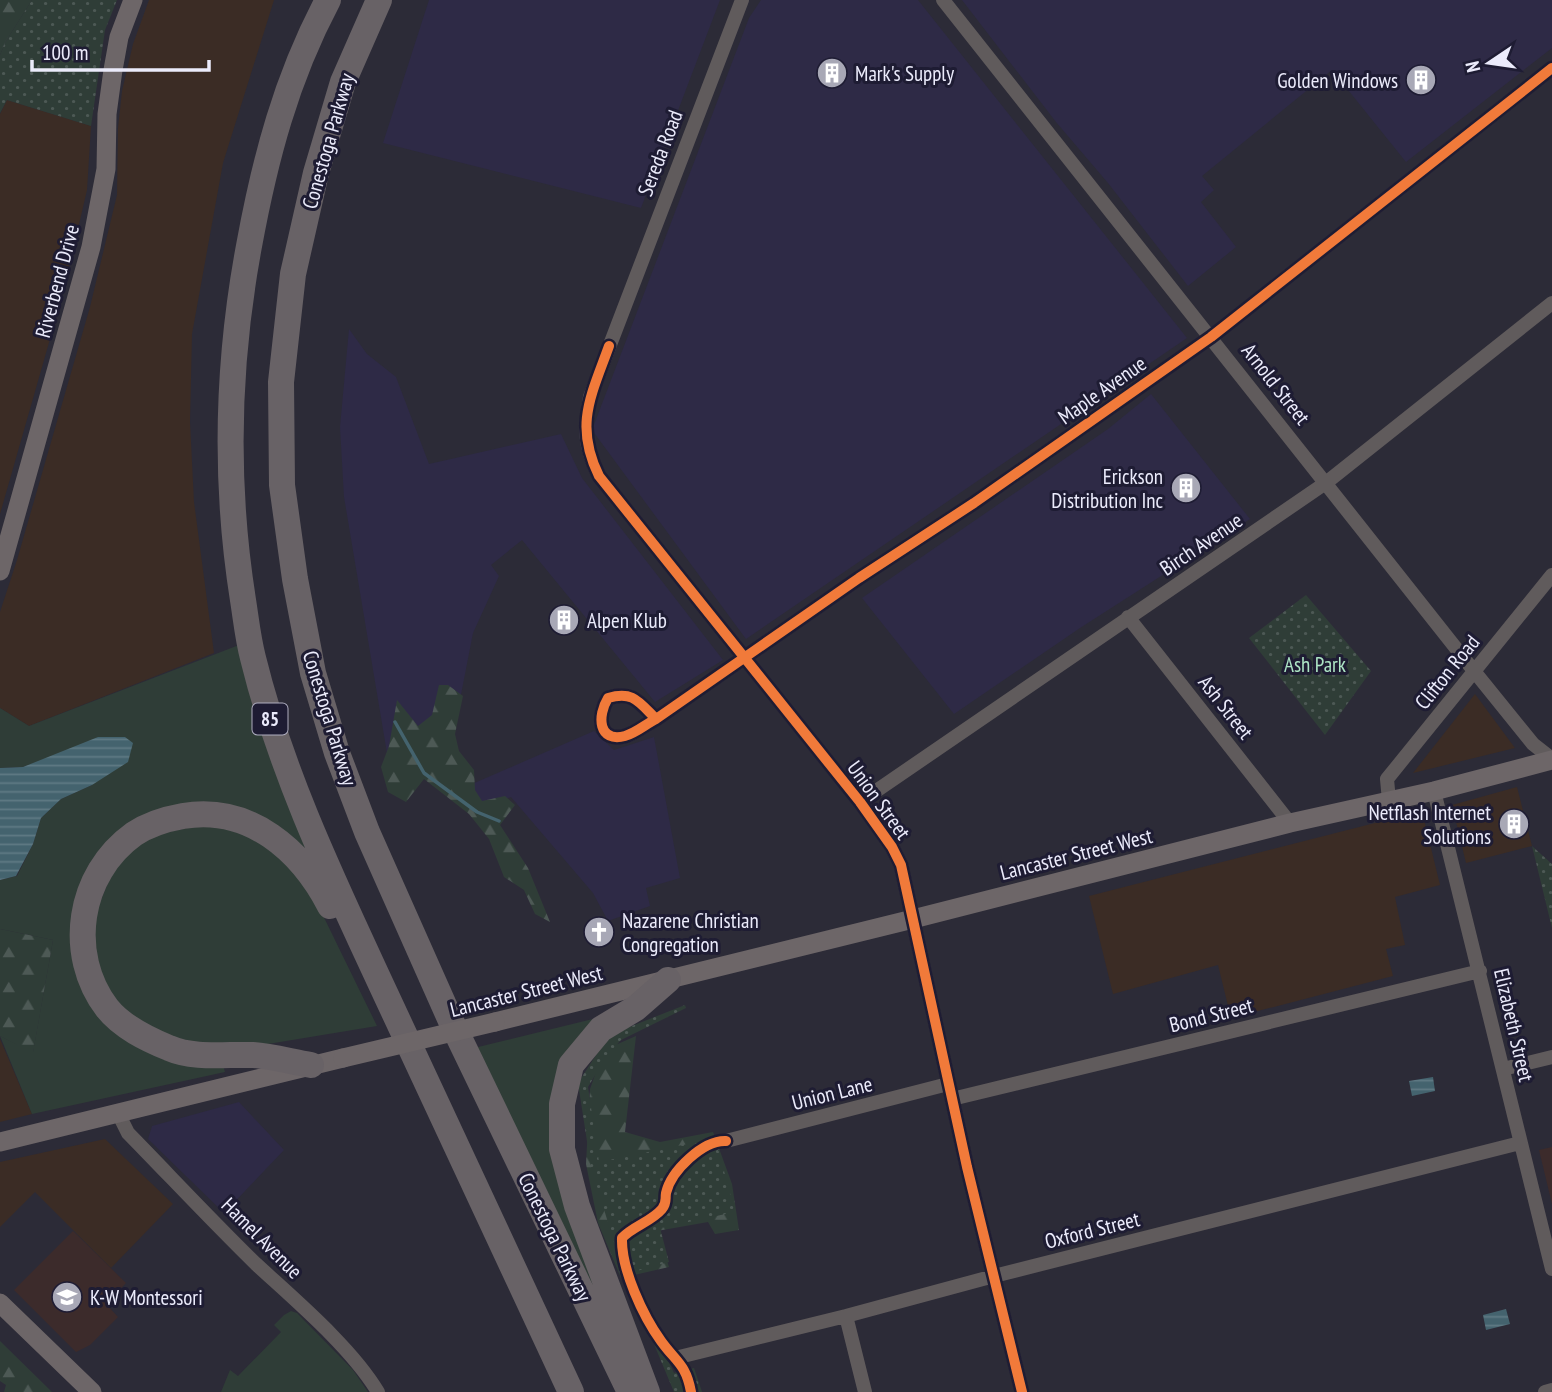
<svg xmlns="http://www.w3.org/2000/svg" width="1552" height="1392" font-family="'PT Sans Narrow',sans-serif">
  <defs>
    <pattern id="forest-firs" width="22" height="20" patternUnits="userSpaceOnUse" patternTransform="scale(1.75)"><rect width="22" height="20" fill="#2f3d37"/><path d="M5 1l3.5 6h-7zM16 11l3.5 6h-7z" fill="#4d5955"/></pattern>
    <pattern id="park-dots" width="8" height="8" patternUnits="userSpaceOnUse" patternTransform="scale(1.75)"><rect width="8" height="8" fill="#2f3d37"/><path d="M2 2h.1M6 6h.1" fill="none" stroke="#4d5955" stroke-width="1.8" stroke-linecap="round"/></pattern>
    <pattern id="water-rules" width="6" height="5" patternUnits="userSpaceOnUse" patternTransform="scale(1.75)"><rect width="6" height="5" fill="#44636e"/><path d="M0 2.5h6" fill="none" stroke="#5f7a84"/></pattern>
  </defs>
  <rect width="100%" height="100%" fill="#2c2b37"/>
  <path fill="#3b2c25" d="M149,0h125l-51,163 -31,171 -2,88 4,80 20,151 -185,73 -29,-18v-96l17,-52 73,-253 27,-112 1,-67 4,-37 11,-47z
    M7,100l84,26 -4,64 -25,107 -62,217v-400z
    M1475,694l40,54 -102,25z
    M1517,787l15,59 -66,17 -14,-58z
    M1422,811l18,74 -45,12 10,48 -19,4 7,27 -162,42 -13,-53 -105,29 -24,-98z
    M0,1039l32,75 -32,8z
    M105,1139l68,65 -62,64 -76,-76 -35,35v-65z"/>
  <path fill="#2e2a46" d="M429,0h291l-79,208 -258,-65z
    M761,0h157l269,338 -441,301 -154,-209 157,-412z
    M962,0h590v48l-146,114 -74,-92 -130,106 12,14 -13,12 35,45 -48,39 -80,-103 -52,-61z
    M349,329l18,25 29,23 33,87 132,-30 21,44 141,182 -68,42 -133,-162 -31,25 8,11 -26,57 -23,118 -60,20 -46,-274 -4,-70z
    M1151,394l99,125 -170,109 -126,86 -92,-116 246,-169z
    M594,731l20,19 40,-13 26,141 -34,10 4,18 -42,15 -15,-28 -82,-96 -34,12 -14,-21z
    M239,1102l45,48 -60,63 -76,-74 4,-13z"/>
  <path fill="#3c2b2b" d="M1552,1147v57l-13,-54z
    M73,1231l53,52 -20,21 12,13 -28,28 -14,7 -62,-62z"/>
  <path fill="#2f3d37" d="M239,645l68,206 -103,-45 -110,56 2,148 126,52 3,10 -193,42 -32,-78 33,16 20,-112 -53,-11v-49l17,-4 16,-32 8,-26 20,-19 31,-14 -37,-29 -32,11 -23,1v-60l29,18z
    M211,823l60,22 41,48 65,133 -109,18 -56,3 -65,-17 -39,-36 -10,-21 -6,-52 24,-57 33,-28z
    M601,1017l-42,60 58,258 -143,-287z
    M291,1311l6,2 56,57 15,22h-147l9,-22 8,6 43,-44 -7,-7 10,-10z"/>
  <path fill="url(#forest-firs)" d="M0,0h32l-26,41 -6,14z
    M439,685h9l15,11 -8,38 4,17 15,19 1,20 7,11 23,-5 10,9 -15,20 28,43 22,54 -15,-8 -11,-24 -20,-13 -15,-38 -20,-25 -45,-35 -18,23 -18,-10 -7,-25 8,-21 8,-46 21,26 14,-11z
    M0,929l53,11 -20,113 -33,-17z
    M636,1036l-11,96 35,10 53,-10 19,52 7,46 -24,4 -7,-12 -51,9 12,36 -48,11 -23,-55 -12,-59 4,-75 14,-39z
    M0,1341l52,51h-48l2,-7 -6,-4z"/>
  <path fill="url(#park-dots)" d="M32,0h85l-12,30 -14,96 -84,-26 -7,13v-58l6,-14z
    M1306,595l65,76 -46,64 -76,-97z
    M1532,846l20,18v64z
    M685,1005l1,3 -65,32 -15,17 -18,30 11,75 113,-23 7,13 16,60 -75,16 9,34 -36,10 25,67 16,34 20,-5 8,24h-28l-53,-127 -30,-98 -13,-84 20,-31 16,-19z"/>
  <path fill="url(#water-rules)" d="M98,737h27l8,6 -5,19 -36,23 -31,14 -20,19 -8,26 -17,32 -16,4v-112l23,-1z
    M1433,1077l2,14 -23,5 -3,-15z
    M1506,1309l4,15 -24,6 -3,-15z"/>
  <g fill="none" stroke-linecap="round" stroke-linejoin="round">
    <path stroke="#44636e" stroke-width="3.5" d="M395,722l29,51 53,39 22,9"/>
    <path stroke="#605b5c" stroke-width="14" d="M742,0l-152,397c-6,34 -6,48 9,79l261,326 32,45 9,18 66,302 55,225
      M943,0l531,671 59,73 19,15
      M1128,617l162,206
      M656,719c-18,-18 -23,-28 -48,-21 -11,18 -10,45 17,38 11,-3 21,-12 31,-17l203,-141 115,-75 237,-166 341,-269
      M1434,791l118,478
      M1389,801l-2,-22 165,-204
      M860,802l467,-320 225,-179
      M1503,1069l49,-12
      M952,1099l528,-128
      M118,1113l10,20c43,44 84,88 128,131 39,36 95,83 122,128
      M726,1141l222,-57
      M846,1316l19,76
      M675,1358l171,-42 148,-40 526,-133
      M1545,1392l7,-2"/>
    <path stroke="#6d6668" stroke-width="19" d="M0,571l91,-324 15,-78 1,-55 6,-44 6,-33 14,-37
      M495,1022l418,-103 377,-96 144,-32 118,-31
      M0,1142l343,-84
      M0,1303l92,89"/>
    <path stroke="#686266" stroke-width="26" d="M328,0c-42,79 -63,159 -79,246 -22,118 -25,234 -6,354 3,19 5,39 10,58 29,118 82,227 133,337 61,133 123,265 185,397
      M379,0l-36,82 -27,91 -23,101 -12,108 1,103 13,94 18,94 24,80 30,79 84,189 179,371
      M311,1065c-19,-3 -39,-9 -58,-10 -27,-1 -59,4 -84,-7 -22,-9 -47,-21 -62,-40 -41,-54 -29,-134 27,-174 15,-10 32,-15 49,-18 67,-11 118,34 147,90
      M647,1392l-70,-186 -15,-57v-45l9,-39 30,-36 35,-21 32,-28"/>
    <path stroke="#6d6668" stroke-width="19" d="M343,1058l152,-36"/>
    <g stroke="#1e1c33" stroke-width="15">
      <path id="cycleway" d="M609,346c-18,50 -35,79 -10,130l261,326 32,45 9,18 66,302 55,225
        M656,719c-18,-18 -23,-28 -48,-21 -11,18 -10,45 17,38 11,-3 21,-12 31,-17l203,-141 115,-75 237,-166 341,-269
        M691,1392c-5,-28 -15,-30 -30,-51 -18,-25 -40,-72 -39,-103 11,-12 29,-16 40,-29 5,-6 3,-9 4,-16 5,-22 37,-53 60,-52"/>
    </g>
    <use href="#cycleway" stroke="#f17a3a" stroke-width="10"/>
  </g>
  <defs>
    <g id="building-disc" transform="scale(1.575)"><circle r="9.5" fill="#a8a8b6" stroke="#1e1c33"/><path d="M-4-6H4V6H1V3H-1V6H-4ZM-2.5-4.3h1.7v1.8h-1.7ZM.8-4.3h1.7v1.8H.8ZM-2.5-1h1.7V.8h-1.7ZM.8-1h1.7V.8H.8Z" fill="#fff"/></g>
    <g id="church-disc" transform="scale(1.575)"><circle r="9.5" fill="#a8a8b6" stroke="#1e1c33"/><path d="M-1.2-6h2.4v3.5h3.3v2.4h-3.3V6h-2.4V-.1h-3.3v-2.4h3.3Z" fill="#fff"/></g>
    <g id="school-disc" transform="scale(1.575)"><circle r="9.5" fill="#a8a8b6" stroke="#1e1c33"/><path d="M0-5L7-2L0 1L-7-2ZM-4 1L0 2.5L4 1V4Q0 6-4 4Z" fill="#fff"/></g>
  </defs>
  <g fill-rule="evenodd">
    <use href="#building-disc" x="832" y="73"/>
    <use href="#building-disc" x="1421" y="80"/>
    <use href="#building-disc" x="1186" y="488"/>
    <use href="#building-disc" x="564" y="620"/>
    <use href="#building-disc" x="1514" y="824"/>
    <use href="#church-disc" x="599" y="932"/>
    <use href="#school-disc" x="67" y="1297"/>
  </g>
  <g text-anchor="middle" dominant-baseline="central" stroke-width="6" stroke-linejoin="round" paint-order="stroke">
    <rect fill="#1e1c33" stroke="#aeadbf" stroke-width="2" x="252.5" y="703.5" width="35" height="31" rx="5"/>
    <g font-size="19" font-weight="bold" fill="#ebebfb">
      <text x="270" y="719">85</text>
    </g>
    <g font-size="21" fill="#ebebfb" stroke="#1e1c33" text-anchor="start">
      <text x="855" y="73">Mark's Supply</text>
      <text x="1398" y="80" text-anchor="end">Golden Windows</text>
      <text x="1163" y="476" text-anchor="end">Erickson<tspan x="1163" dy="24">Distribution Inc</tspan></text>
      <text x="587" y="620">Alpen Klub</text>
      <text x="1491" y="812" text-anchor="end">Netflash Internet<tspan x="1491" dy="24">Solutions</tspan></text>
      <text x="622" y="920">Nazarene Christian<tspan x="622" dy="24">Congregation</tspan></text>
      <text x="90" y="1297">K-W Montessori</text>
    </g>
    <g font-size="21" fill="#ebebfb" stroke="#1e1c33">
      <text transform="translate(328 141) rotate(-74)">Conestoga Parkway</text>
      <text transform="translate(660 153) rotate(-69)">Sereda Road</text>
      <text transform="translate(57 281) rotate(-75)">Riverbend Drive</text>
      <text transform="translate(1276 384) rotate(52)">Arnold Street</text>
      <text transform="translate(1102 390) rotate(-35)">Maple Avenue</text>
      <text transform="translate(1201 544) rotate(-34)">Birch Avenue</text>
      <text transform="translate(1447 672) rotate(-51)">Clifton Road</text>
      <text transform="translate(1226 707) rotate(52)">Ash Street</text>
      <text transform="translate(330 718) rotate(73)">Conestoga Parkway</text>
      <text transform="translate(879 800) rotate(54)">Union Street</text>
      <text transform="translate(1076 854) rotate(-14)">Lancaster Street West</text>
      <text transform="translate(526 991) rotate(-14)">Lancaster Street West</text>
      <text transform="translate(1211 1015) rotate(-14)">Bond Street</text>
      <text transform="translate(1514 1025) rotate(77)">Elizabeth Street</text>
      <text transform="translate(832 1093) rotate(-14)">Union Lane</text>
      <text transform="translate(1092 1230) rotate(-14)">Oxford Street</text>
      <text transform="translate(555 1237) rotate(64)">Conestoga Parkway</text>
      <text transform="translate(262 1238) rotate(45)">Hamel Avenue</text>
    </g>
    <g font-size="21" fill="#ade5c5" stroke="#1e1c33">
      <text x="1315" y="664">Ash Park</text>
    </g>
  </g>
  <g transform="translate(1489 63) rotate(257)" stroke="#1e1c33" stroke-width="5" paint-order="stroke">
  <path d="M0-5L12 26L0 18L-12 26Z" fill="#ebebfb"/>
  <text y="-10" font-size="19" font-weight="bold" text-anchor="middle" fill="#ebebfb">N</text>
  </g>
  <path d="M32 60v10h177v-10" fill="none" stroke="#ebebfb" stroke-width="3.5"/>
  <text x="42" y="60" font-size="21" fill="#ebebfb" stroke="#1e1c33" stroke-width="5" paint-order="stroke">100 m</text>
</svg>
